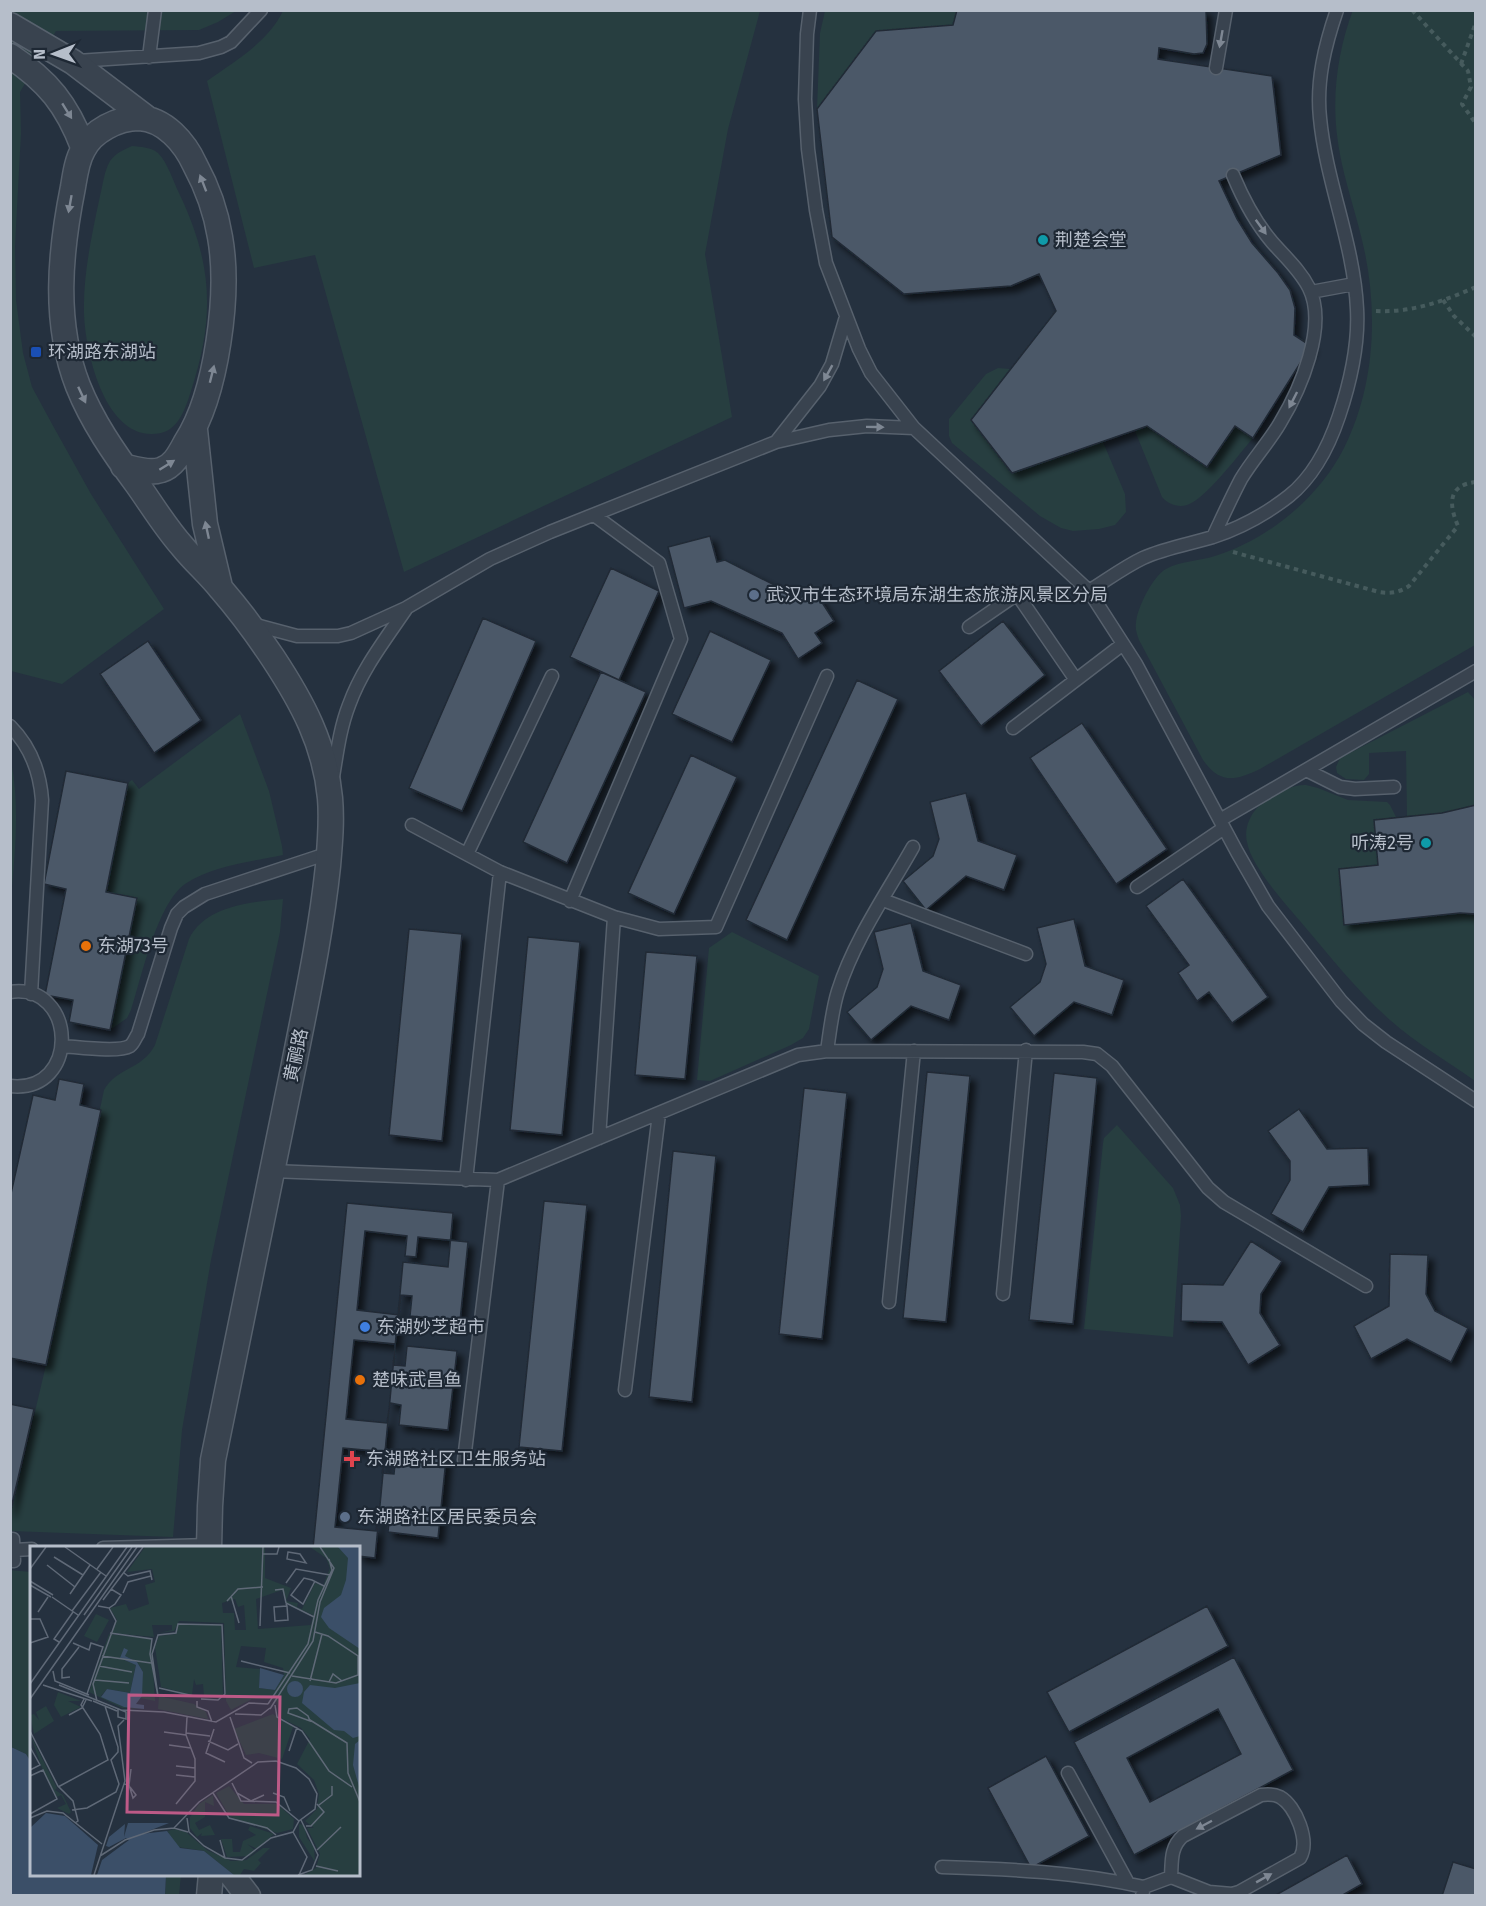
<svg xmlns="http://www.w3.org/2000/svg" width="1486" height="1906" font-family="'Fira Sans','Noto Sans SC',sans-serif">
  <defs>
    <filter id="shadow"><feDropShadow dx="5.5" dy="5.5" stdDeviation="3" flood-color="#0009"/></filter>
  </defs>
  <rect width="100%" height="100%" fill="#25313f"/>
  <path fill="#273e40" d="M1353,10l122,1v634l-215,124c-25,12 -40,15 -57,-9l-64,-120c-2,-6 -4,-11 -3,-17 1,-15 17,-47 30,-54 14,-8 33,-8 49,-13 52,-16 104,-58 129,-108 32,-64 35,-142 17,-212 -8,-33 -20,-66 -24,-101 -5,-42 1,-85 16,-125z
    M10,11h226l-18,11 -19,8 -143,1 -36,61 1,41 -6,113 1,54 7,53 9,34 20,37 39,70 73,115 -102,75 -51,-13z
    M283,11h477l-32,118 -23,125 27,163 -328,155 -89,-317 -61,13 -47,-187c28,-20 61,-39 76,-70z
    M825,11h132l-4,14 -77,6 -59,78 3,-76z
    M132,146c9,1 19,1 26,7 10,10 15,28 21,40 34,71 36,124 12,198 -5,16 -12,38 -30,42 -55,12 -76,-81 -77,-120 -1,-39 8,-79 16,-117 3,-11 4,-25 10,-35 6,-8 13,-11 22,-15z
    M998,368l12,1 -39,51 41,53 91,-31 22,52 1,18 -11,13 -16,4 -26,2 -12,-3 -21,-12 -88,-73 -3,-7v-17l37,-45z
    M1147,426h88l18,12c-13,15 -48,62 -66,67 -9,3 -19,-1 -25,-8l-27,-66z
    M1468,692l7,8 1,54 -2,2 2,8 -1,41 -33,8 -35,3 -1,-65 -37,2v21l-5,6 -18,-1 -9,-6 -1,-6 4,-9z
    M240,714l29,77 13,55 1,9c-32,7 -70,10 -98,29 -28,20 -43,92 -54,126l-4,8 -17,12 27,-131 -31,-7 22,-109 4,-3 7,9z
    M11,761c9,44 4,93 0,137z
    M1306,785l12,3 30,12 39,2 3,3 6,12 -22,3 4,45 -39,5 5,55 116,-12 15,1v167c-28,-20 -59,-38 -85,-61 -34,-30 -61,-65 -90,-99 -16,-19 -49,-55 -53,-79 -3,-12 2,-25 10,-34 12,-11 33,-24 49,-23z
    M283,899l-3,33 -69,328 -29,170 -9,107 -162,-6v-18l35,-148 58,-275c13,-23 38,-20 51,-45l34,-106c16,-33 61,-37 94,-40z
    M732,932l87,44 -10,53 -6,9 -12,7 -81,36 -13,-1 12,-132z
    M1117,1125l56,63 7,17 1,11 -8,121 -89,-8 19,-186 1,-5z
    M10,1570l21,2v190l-5,-8 -15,-7z
    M166,1875h15l-2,20 -14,1z"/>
  <path fill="#3b4f68" d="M11,1747l15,7 5,8 1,112 134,1 -1,20h-154z"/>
  <path fill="#4c5868" stroke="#202a36" stroke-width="1.5" fill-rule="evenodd" filter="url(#shadow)" d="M957,10h249l1,34 -4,9 -9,1 -35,-6 -1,11 114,17 9,79 -62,26 18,38 15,24 26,30 12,17 5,18 -1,27 17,11 -58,92 -18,-12 -28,41 -60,-41 -135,47 -41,-53 85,-109 -17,-37 -28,12 -107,8 -72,-57 -15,-128 59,-78 77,-6z
    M710,536l7,26 8,-2 75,38 14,-8 20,31 -19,12 7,10 -24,16 -16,-26 -71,-32 -27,7 -16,-61z
    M611,568l48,23 -40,89 -49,-23z
    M483,618l53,23 -74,170 -53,-23z
    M1003,621l42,54 -64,51 -42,-55z
    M710,631l61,29 -39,82 -60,-28z
    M148,641l53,79 -47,33 -54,-79z
    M601,672l45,20 -79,171 -44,-21z
    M857,680l41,19 -111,241 -41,-20z
    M1082,723l85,126 -51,35 -86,-126z
    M691,755l46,22 -63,137 -46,-21z
    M66,771l62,12 -22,109 31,6 -27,132 -41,-8 4,-22 -28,-5 21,-106 -22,-5z
    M966,793l12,48 39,14 -13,35 -38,-14 -40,34 -23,-29 30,-25 6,-17 -9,-37z
    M1476,805v109l-16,-1 -116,12 -5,-56 39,-4 -4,-45 68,-7z
    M1183,879l85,118 -36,26 -23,-31 -12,9 -19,-28 11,-8 -43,-59z
    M1074,919l11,47 39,14 -12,35 -38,-13 -40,34 -24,-29 30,-25 6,-18 -9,-36z
    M911,923l12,48 38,14 -12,35 -38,-14 -40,34 -24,-28 30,-25 6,-18 -9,-37z
    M409,929l53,5 -20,207 -53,-6z
    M528,937l52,5 -18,193 -52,-5z
    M646,952l51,4 -12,123 -50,-4z
    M927,1072l43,4 -24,246 -43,-4z
    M1054,1073l43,5 -24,246 -44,-4z
    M59,1079l25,5 -4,21 21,5 -55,255 -36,-7v-160l23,-103 22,5z
    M804,1088l43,5 -25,246 -43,-5z
    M1299,1109l28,40 41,-1 1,37 -40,2 -26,45 -32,-18 19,-34v-19l-22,-30z
    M673,1151l43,5 -24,246 -43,-5z
    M544,1201l43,4 -25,246 -43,-4z
    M347,1203l106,10 -5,54 -45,-5 -28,296 -17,-2v-8h-45z
    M365,1231l42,5 -2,20 11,1 2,-20 50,5 -8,79 -50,-5 2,-20 -11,-1 -2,20 -42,-5z
    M1251,1241l31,20 -21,33 -1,19 20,32 -32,20 -26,-43 -41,-1 1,-37 41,1z
    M1390,1254l38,1 -2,39 9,17 33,17 -17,34 -44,-23 -36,20 -17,-33 35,-20z
    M354,1340l41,4 -1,21 11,1 2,-20 50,5 -9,79 -49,-5 2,-20 -11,-2 -3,20 -41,-4z
    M10,1404l24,5 -24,104z
    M343,1448l42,4 -3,21 12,1 2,-20 50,5 -8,79 -50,-6 2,-20 -12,-1 -2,20 -41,-4z
    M1207,1606l21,40 -159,86 -22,-40z
    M1234,1657l59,113 -159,85 -60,-113zM1218,1709l23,45 -91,48 -23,-44z
    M1046,1756l43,80 -58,32 -43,-80z
    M1347,1855l15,29 -21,12h-67z
    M1453,1862l23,7v27h-34z"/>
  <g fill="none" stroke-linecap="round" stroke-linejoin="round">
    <g stroke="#57616d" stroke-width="15">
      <path id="service" d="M810,10l-3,24 -2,65 3,50 8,61 10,53 33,86 12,24 43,55 175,163 47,73 101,188 31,54 73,95 22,23 23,18 90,59
        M149,57l6,-47
        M77,61l122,-8 22,-6 10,-5 30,-32
        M1216,68l10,-58
        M1311,292l43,-8
        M776,442l53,-12 38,-4 47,2
        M1213,537c9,-19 18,-39 28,-58 12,-20 28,-37 39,-56 20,-33 48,-97 29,-135 -9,-18 -24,-31 -37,-46 -17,-20 -29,-43 -39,-67
        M1089,591c18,-11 35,-24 54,-33 22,-10 47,-14 70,-21 27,-9 53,-23 76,-41 25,-20 40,-50 50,-80 11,-33 20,-71 18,-107 -3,-65 -31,-127 -37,-191 -4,-37 5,-73 17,-108
        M252,624l45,12h41l13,-3 55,-25 84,-49 60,-27 226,-90 44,-56 12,-22 14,-47
        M969,627l48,-33 59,86
        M10,726c21,21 30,46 32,74l-11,194
        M1013,728l110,-84
        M1306,770l34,17 15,2 39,-2
        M333,777c4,-24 7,-49 16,-72 13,-36 36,-65 57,-96
        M1220,820l256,-149
        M412,825l88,47 114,45 45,12 57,-2 111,-251
        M467,854l85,-178
        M1137,887l87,-59
        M883,900l143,54
        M570,901l111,-262 -22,-76 -65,-48
        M10,992c67,-10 71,102 0,94
        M63,1046c15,1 55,7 67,0 4,-3 5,-8 8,-12l33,-106 6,-14 7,-7 21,-13 124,-41
        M827,1051c3,-20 5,-41 11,-60 16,-51 49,-98 75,-144
        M599,1138l15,-221
        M272,1171l226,9 300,-125 29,-4 256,1 14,2 15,12 96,122 16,14 142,84
        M466,1180l34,-308
        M1003,1294l23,-244
        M889,1302l25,-251
        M625,1390l34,-276
        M464,1460l34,-280
        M10,1539h3l1,22h-4
        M103,1548l106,-3
        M14,1550l18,-1
        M1068,1773l60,110
        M942,1867c68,2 135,5 202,20l-2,9
        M1144,1887l27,-10 38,15 23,2 7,-2 61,-34c10,-17 -4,-52 -20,-61 -6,-3 -12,-3 -19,-2l-78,41c-13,11 -11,26 -12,41"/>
    </g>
    <g stroke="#57616d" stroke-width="27">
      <path id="minor" d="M10,25l63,37 75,57
        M10,56c38,25 57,49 73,91
        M195,430l10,94 15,63
        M123,466c12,3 26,8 38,4 13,-4 19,-17 25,-28 31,-48 44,-149 34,-205 -4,-25 -13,-50 -25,-72 -10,-22 -30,-46 -56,-47 -21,0 -47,13 -56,32 -6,10 -8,25 -10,37 -13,65 -20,135 5,199 14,35 36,67 59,98 15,21 28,43 45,62 12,15 27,28 39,43 19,22 36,45 52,69 29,44 52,86 57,140 2,23 0,45 -2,68 -7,67 -21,132 -34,198 -27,132 -54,264 -81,396l-3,46 -1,42
        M231,1874l17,22
        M209,1896l2,-22"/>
    </g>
    <path stroke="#465b5d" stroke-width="4" stroke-dasharray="4.5 4.5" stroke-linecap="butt" d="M1412,10l56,61 3,16 -9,17 14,20
      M1461,64l15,-42
      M1443,300l11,16 22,21
      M1376,311c35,2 68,-10 100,-24
      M1233,552l146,40c12,2 21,0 30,-6l49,-60c-9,-21 -11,-41 18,-44"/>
    <use href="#service" stroke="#39434f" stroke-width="12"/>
    <use href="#minor" stroke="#39434f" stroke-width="24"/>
  </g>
  <defs><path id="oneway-solid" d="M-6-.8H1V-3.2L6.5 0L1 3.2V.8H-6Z" transform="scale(1.5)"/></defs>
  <g fill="#7e8793">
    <use href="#oneway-solid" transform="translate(1221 39) rotate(100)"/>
    <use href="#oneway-solid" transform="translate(67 111) rotate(58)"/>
    <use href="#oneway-solid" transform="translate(203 183) rotate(-111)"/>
    <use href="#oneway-solid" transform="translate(70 204) rotate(100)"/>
    <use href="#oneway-solid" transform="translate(1261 227) rotate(54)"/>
    <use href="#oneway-solid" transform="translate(828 373) rotate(119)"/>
    <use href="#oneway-solid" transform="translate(212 374) rotate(-76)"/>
    <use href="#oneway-solid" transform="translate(82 395) rotate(65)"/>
    <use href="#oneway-solid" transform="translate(1293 400) rotate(117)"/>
    <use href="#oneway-solid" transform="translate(875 427) rotate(1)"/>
    <use href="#oneway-solid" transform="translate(167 465) rotate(-32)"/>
    <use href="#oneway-solid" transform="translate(207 530) rotate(-102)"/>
    <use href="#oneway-solid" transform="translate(1204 1825) rotate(152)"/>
    <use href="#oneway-solid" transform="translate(1264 1878) rotate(-29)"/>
  </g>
  <g fill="#0f9aa8" stroke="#1e2834" stroke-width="2">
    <circle cx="1043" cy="240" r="6"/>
    <circle cx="1426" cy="843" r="6"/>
  </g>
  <rect fill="#1a4fb4" stroke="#1e2834" stroke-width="2" x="30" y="346" width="12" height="12" rx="3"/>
  <g fill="#5c6f8a" stroke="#1e2834" stroke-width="2">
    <circle cx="754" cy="595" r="6"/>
    <circle cx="345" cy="1517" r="6"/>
  </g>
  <g fill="#e8710a" stroke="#1e2834" stroke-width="2">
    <circle cx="86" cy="946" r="6"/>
    <circle cx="360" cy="1380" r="6"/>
  </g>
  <circle fill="#3f7fe0" stroke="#1e2834" stroke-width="2" cx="365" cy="1327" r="6"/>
  <path fill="#e0444e" stroke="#1e2834" stroke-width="2" d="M349 1450h6v6h6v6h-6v6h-6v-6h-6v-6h6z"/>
  <g text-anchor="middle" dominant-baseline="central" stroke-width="4.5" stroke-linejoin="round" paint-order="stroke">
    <g font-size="18" fill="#b6beca" stroke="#1e2834" text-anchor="start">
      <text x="1055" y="240">荆楚会堂</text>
      <text x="48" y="352">环湖路东湖站</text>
      <text x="766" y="595">武汉市生态环境局东湖生态旅游风景区分局</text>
      <text x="1414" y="843" text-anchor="end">听涛2号</text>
      <text x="98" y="946">东湖73号</text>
      <text x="377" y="1327">东湖妙芝超市</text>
      <text x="372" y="1380">楚味武昌鱼</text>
      <text x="366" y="1459">东湖路社区卫生服务站</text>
      <text x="357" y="1517">东湖路社区居民委员会</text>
    </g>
    <g font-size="18" fill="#b6beca" stroke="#1e2834">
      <text transform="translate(296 1055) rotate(-78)">黄鹂路</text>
    </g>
  </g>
  <g transform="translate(30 1546)">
    <rect width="330" height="330" fill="#25313f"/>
    <path d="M115,1h120v31l26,10 -5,13 12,2 -1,4 5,2 13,-26 8,3 7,-18 -4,-10 -16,-11h50v328h-56l12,-7 4,-14 -13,-26h7l-9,-7 12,-12 2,-15 -5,-14 -17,-16 13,-25 -9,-11 -22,-11 -2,-15 -5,-3h-20l-21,11 -5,-9 -2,-78 -45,-2 -5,10 -15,2 13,-3v-5h-20l2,12 -42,-4 5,-13 -7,-12 16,-4 3,7 20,-7 -4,-19 10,-3 -3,-13 -25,3zM252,44l4,13 27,12 -2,10 -53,4 -2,-30zM205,53l3,8 6,-2 2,25h-11l-1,-17h-11l-1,-10zM211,100l25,2 -2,14 19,6 1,7 -9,15 -16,-2 1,-19 -24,-2zM66,68l13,6 -12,22 -13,-6zM148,79h43l2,70 -19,1 -1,-12 -7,1 -2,-6 -2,16 -31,-8 -6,-40 4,-11 17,-2zM79,88l42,5 4,62 -15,-3 3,-26 -6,-10 -12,-6 1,-8 -6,10 16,7 -6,28 -23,-4 -6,7 21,10 22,3 -22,-1 -33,-16zM28,146l23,9h-13l13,6 -20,10 -7,-12zM129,150l35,8 12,8 2,7 -50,-10zM16,160l8,15 -20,13 -4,-19 4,-1 5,6 -3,-8zM243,168l20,13 -11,32 -23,-6 -13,2 -12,-26zM0,188l27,54 -2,2 8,5 8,17 -2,2 -12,-6 9,-4 -5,-9 -4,2 -15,-29zM199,240l15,18h33l17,15 -1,10 -16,4 -47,-16 -14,-24zM183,249l1,11 -9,-4v15l-10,6 4,7 11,-5 5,10 -14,1 1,-3 -5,4 -7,-9v-11l9,-13zM269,278l5,1 3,13 7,9 1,15 -16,-25zM220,280l24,8 -17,15 -10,-5 9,7 -6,5 -23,1 -6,-18h11l1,13h7l3,-11 13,-6 -8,-5zM144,283l12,3 21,18 24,11 15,-1 17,-12h7l-12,12 3,3 -7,8 -10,-2 -4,6h-6l-30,-24 -26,-4 -11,-16z" fill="#273e40" fill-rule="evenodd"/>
    <path d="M308,1h22v102l-31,-21 -8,-11 3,-9 17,-13 5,-15 2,-22zM94,102l4,2 -3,6 12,6 6,10 -1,24 -6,8 8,1v4l-20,-2 -23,-10 6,-8 23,4 6,-28 -16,-7zM230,122l24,7 -9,15 -16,-2zM257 143a8 8 0 1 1 16 0a8 8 0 1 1-16 0ZM330,137v53l-7,2 -9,-7 -10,-1 -32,-27 2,-11 6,-7 25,3zM330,194v50l-7,-25 2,-21zM16,267l19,3 33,29 -7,30h-61v-47zM98,277h41l-28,11 26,-3 13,17 24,3 30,24h-137l5,-15 27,-20 -3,-2 -17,9 -3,-1 3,-9 16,-13 -1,13z" fill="#3b4f68"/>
    <path fill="none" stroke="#5f6977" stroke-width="1.5" d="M35,1l41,29M258,6l12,2 6,9 -19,-4zM233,8h14l2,-7M24,11l29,18M17,19l28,22M0,23l16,-22M67,23l16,-22M94,27l4,3 22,-5 2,9M0,35l23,14M285,35l-12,23 -12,-9 13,-17 8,2 12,6M256,37l10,-14 34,6M0,39l21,12M245,44l8,-1 3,14 28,14M93,47l5,-11 23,-6M40,48l20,-29M201,50l8,27M22,51l26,18M73,54l40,-53M197,55l11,-12 25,-2M256,58l1,2 1,14 -13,1 -1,-14 13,-1M68,60l11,2 6,-4 6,-9 -10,-6M42,65l29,-39M8,66l10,-15M54,69l48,-68M0,73h10l8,18 -18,6M230,80l3,-79M80,87l42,6 -2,15 8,42 -6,-42 6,-19 18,-2 2,-9 44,1 3,69 -7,6 -17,-1M29,96l-5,-3 19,-27M43,97l16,7 2,-7 12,4 -16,47M72,110l49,7M211,115l49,12M69,120l33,6M23,125l2,10 34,14M262,130l44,7 22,-8v-19l-30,-20 -13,-4M40,131l-8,1v-9l17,-22M65,134l34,3M280,135l12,-47M299,136l4,-8 9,7M0,138l97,-137M13,139l49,16M29,139l67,27v7l-8,-2v-8M129,142l35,8M0,153l107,-152M63,155l24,10M67,155l-4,-17 23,-63 -7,-13M167,155v6l11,4 4,11M238,158l40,-60 10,-44 14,-30 -3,-11M245,159l2,12 25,14 27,40 23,16M267,162l11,8 2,5 -22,-8 1,-4zM240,163l43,-68 7,-39 14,-34 -14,-21M91,164l43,2 52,10 33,-19 19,1M205,168l26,1 9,-7M39,169l13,-7 4,-8M200,171l14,41 8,5M280,174l37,23 1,30 12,29M184,183l-8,24 19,9M0,185l28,55 15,15 5,20 -3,2M134,186l22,3M156,187l24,3M178,195l20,9 10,-6M139,199l22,3M0,201l10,18 -10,5M259,205l8,-24M146,220l19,2M146,229l19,2M0,230l13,-6 14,29 -27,15M202,237l9,18 35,1 23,19M94,238l5,1 2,-16M99,239l4,13 3,-3 -6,-8M28,241l50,-27 -8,-26 -19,-29 3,-6M183,247l16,25 38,10 9,7M207,247l14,8 13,-6M243,247l11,4 6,14M146,258l19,-23v-22l-9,-24 1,-18M289,259l13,-10v-9M42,264l15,-2 29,-16 3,-8 -8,-24 7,-8v-5l-13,-41M0,272l17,-7 16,2 39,31M276,280h5l13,-14 -7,-8M144,282l25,-26 59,-40 18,-1 20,7 13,11 8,15 -2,15 -16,12 -6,11 -22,6 -29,22 -17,-2 -21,-12 -15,-14 -2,-14M263,286l14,25 -8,18M190,294l5,18M287,304l24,-23M70,310l25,-16 29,-10 20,-2 14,4M286,320l22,5M64,329l31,-94 -7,-55 6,-6M268,329l14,-5 6,-15 -17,-35"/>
    <path fill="#bd5a87" fill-opacity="0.15" stroke="#bd5a87" stroke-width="3" d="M99,149l151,2 -2,118 -151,-3z"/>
    <rect width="330" height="330" fill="none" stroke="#b6beca" stroke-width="3"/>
  </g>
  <rect width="1486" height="1906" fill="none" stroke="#b6beca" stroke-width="24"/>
  <g transform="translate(54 54) rotate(269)" stroke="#1e2834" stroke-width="4.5" paint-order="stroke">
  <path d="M0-4.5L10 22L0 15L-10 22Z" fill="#b6beca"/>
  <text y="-9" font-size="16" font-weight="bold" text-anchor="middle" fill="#b6beca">N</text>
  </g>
</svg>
